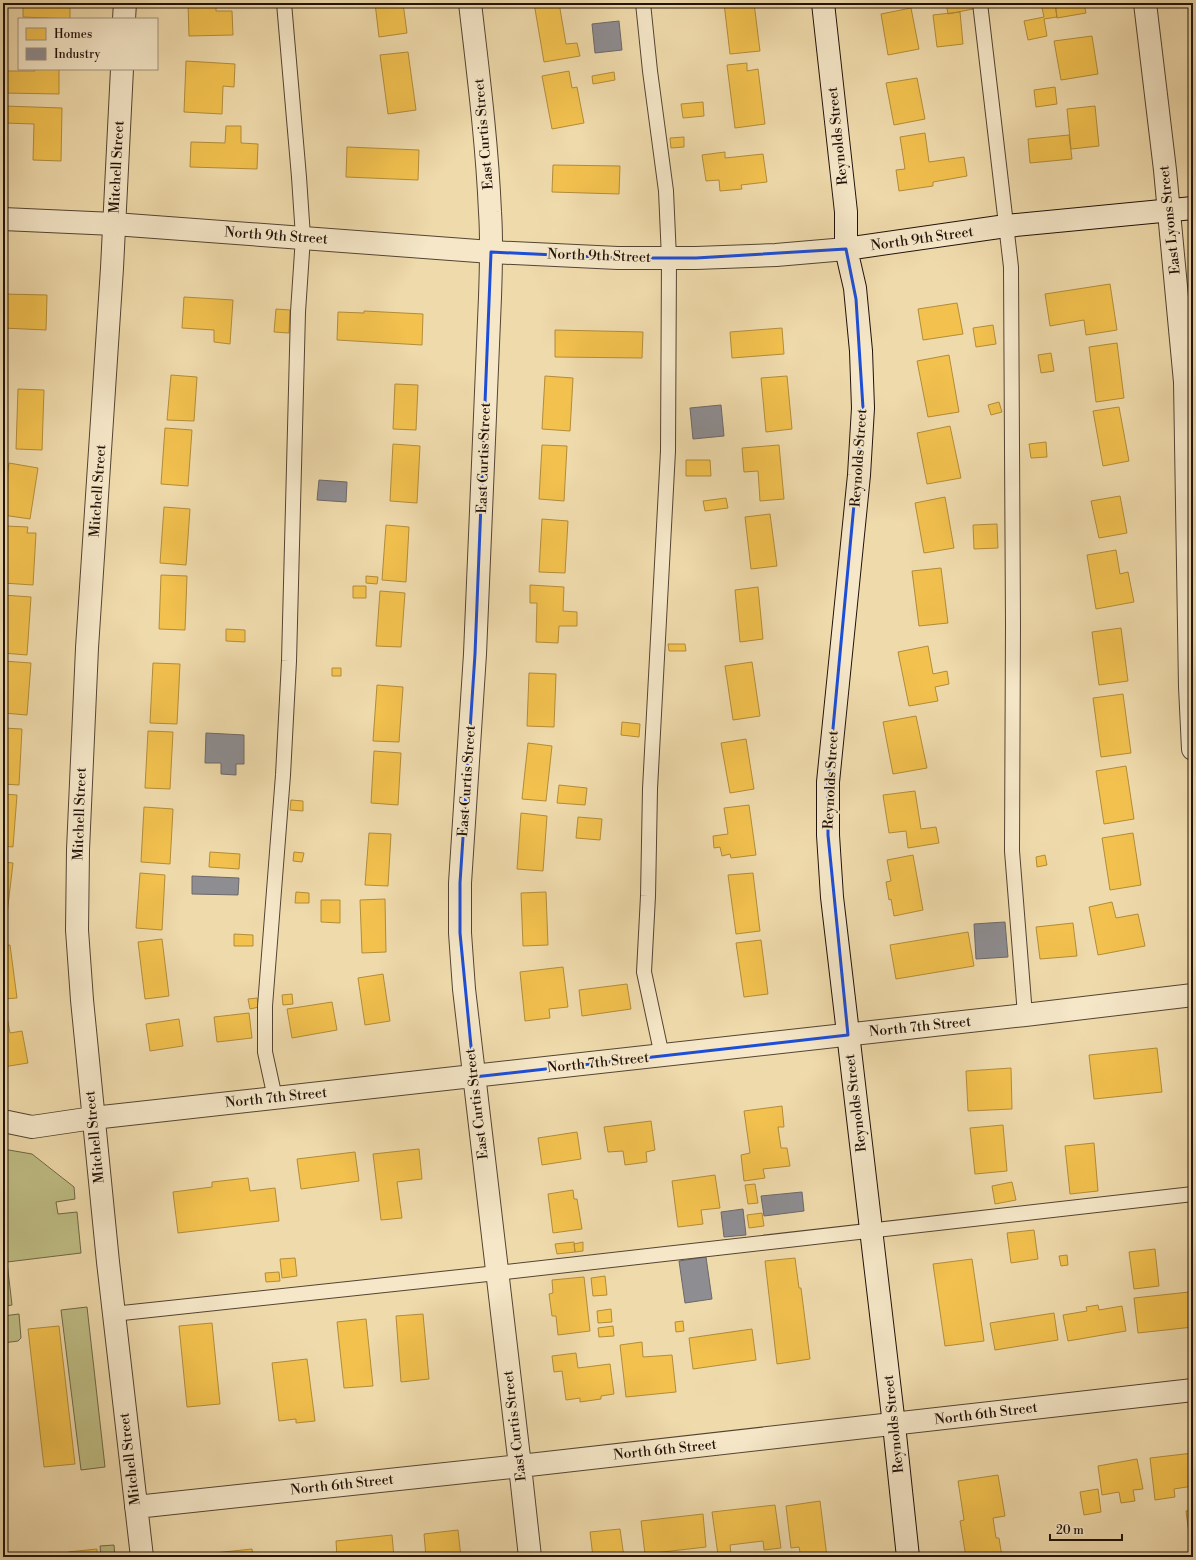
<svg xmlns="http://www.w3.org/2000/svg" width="1196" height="1560" font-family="'Libre Bodoni',serif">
  <rect width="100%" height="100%" fill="#efdaab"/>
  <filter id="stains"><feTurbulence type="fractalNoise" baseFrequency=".005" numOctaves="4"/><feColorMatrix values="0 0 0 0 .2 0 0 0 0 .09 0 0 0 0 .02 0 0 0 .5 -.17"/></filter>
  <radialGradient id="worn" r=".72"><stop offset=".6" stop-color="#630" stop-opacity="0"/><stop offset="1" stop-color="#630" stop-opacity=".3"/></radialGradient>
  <path fill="#bfbe85" stroke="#706847" d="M3,1149l29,5 42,33 1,12 -19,3 2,12 19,-2 4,41 -74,9 5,43 -6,1 -3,-22z
    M87,1307l18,160 -24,3 -20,-160z
    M19,1314l2,24 -3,3 -15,2v-27z
    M114,1545l1,12h-14l-1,-11z"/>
  <path fill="#f2c14e" stroke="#b38c39" d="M23,3h47v16l-47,-2z
    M188,3h28v8h16l1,24 -44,1z
    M375,3h28l4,30 -28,4z
    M534,3h25l7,41 11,-1 3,13 -36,6z
    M659,3h13v3l-12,1z
    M724,3h30l6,48 -30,3z
    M946,3h26l1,6 -25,5z
    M1041,3h14l2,14 -13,2 3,17 -19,4 -4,-19 20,-4z
    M1055,3h29l2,10 -29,5z
    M911,8l8,41 -31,6 -7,-41z
    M960,12l3,32 -26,3 -4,-32z
    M1092,36l6,38 -37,6 -7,-39z
    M408,52l8,58 -28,4 -8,-59z
    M186,61l49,3 -1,23 -11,-1 -1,28 -38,-2z
    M747,63v8l11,-2 7,55 -30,4 -8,-63z
    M35,69h24v25l-56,-1v-22h32z
    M569,71l3,17 5,-1 7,36 -32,6 -10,-53z
    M614,72l1,8 -22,4 -1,-8z
    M917,78l8,41 -31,6 -8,-42z
    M1055,87l2,17 -21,3 -2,-17z
    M703,102l1,14 -21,2 -2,-14z
    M4,106l58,2 -1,53 -28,-1 1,-36 -30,-1z
    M1095,106l4,40 -28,3 -4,-40z
    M226,126h15v17l17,1 -1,25 -67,-2 1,-25 34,1z
    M925,133l4,29 35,-5 3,19 -34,6v4l-34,5 -3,-21 9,-1 -5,-32z
    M1069,135l3,24 -42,4 -2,-24z
    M684,137v10l-13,1 -1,-10z
    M347,147l72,3 -1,30 -72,-3z
    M725,152v6l38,-4 4,28 -26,3 1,4 -22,2 -1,-11 -13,1 -4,-26z
    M553,165l67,1 -1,28 -67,-2z
    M1110,284l7,46 -31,5 -2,-15 -34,6 -5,-32z
    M3,294l44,1 -1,35 -43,-2z
    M184,297l49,3 -3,44 -16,-2v-12l-32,-2z
    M957,303l6,31 -40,6 -5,-31z
    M276,309l14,1 -1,23 -15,-1z
    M364,311l59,3 -1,31 -85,-5 1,-28 26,1z
    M993,325l3,19 -20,3 -3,-19z
    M782,328l2,26 -52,4 -2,-26z
    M555,330l88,2 -1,26 -87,-1z
    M1117,343l7,55 -28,4 -7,-55z
    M1051,353l3,18 -13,2 -3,-18z
    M949,355l10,57 -31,5 -11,-56z
    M171,375l26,2 -3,44 -27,-1z
    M545,376l28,2 -3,53 -28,-2z
    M787,376l5,53 -26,3 -5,-54z
    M395,384l23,1 -2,45 -23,-1z
    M18,389l26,1 -2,60 -26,-1z
    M999,402l3,10 -11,3 -3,-10z
    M1119,407l10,54 -26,5 -10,-55z
    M950,426l11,52 -34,6 -10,-51z
    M165,428l27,2 -4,56 -27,-2z
    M1046,442l1,15 -16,1 -2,-14z
    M393,444l27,2 -3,57 -27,-2z
    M542,445l25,1 -3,55 -25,-2z
    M779,445l5,54 -24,2 -2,-30 -14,1 -2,-24z
    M686,460h24l1,16h-25z
    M9,463l29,5 -8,51 -27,-4v-12z
    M1120,496l7,37 -28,5 -8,-37z
    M945,497l9,51 -30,5 -9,-50z
    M726,498l2,10 -23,3 -2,-10z
    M164,507l26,2 -4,56 -26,-2z
    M770,514l7,52 -26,3 -6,-52z
    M542,519l26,2 -3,52 -26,-1z
    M997,524l1,24 -24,1 -1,-24z
    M386,525l23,2 -3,55 -24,-2z
    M6,526l22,1 -1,6h9l-3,52 -30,-2z
    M1116,550l4,24 8,-2 6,30 -38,7 -9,-54z
    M941,568l7,55 -29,3 -7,-55z
    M161,575l26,1 -2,54 -26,-1z
    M366,576l12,1 -1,7 -11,-1z
    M530,585l34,2 -1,24 14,1v14h-18l-1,17 -22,-1 1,-39h-7z
    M353,586h13v12h-13z
    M758,587l5,52 -23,3 -5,-52z
    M380,591l25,2 -4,54 -25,-1z
    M3,595l28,2 -4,58 -24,-2z
    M1121,628l7,53 -29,4 -7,-53z
    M226,629l19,1v12l-19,-1z
    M668,644h17l1,7h-17z
    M928,646l5,28 14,-3 2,13 -14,3 3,14 -29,5 -11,-54z
    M3,661l28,2 -4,52 -24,-2z
    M752,662l8,54 -27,4 -8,-54z
    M153,663l27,1 -3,60 -27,-1z
    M332,668h9v8h-9z
    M529,673l27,1 -2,53 -27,-1z
    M377,685l26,2 -4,55 -26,-1z
    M1123,694l8,59 -30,4 -8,-59z
    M916,716l11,52 -34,6 -10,-52z
    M622,722l18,2 -1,13 -18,-2z
    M3,728l19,1 -3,56 -16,-1z
    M148,731l25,1 -3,57 -25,-1z
    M746,739l8,50 -24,4 -9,-50z
    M528,743l24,3 -6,55 -24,-2z
    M374,751l27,2 -3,52 -27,-2z
    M1126,766l8,53 -30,5 -8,-53z
    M559,785l28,3 -2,17 -28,-2z
    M915,791l6,38 15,-2 3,16 -31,5 -2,-17 -17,2 -6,-38z
    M3,794l14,1 -4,52 -10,-1z
    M291,800l12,1v10l-13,-1z
    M749,805l7,50 -25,3 -1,-4 -8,2 -2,-9 -6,1 -1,-12 15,-2 -4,-26z
    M144,807l29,2 -3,55 -29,-2z
    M521,813l26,3 -4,55 -26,-2z
    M578,817l24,2 -2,21 -24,-2z
    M369,833l22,1 -3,52 -23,-1z
    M1133,833l8,52 -31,5 -8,-52z
    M210,852l30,2 -1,15 -30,-2z
    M294,852l10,1 -2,9 -9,-1z
    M913,855l10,55 -29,6 -3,-17 -2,1 -3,-18 5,-1 -4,-21z
    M1045,855l2,10 -10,2 -1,-10z
    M3,862l10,1 -7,60h-3z
    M140,873l25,2 -3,55 -26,-2z
    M753,873l7,58 -24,3 -8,-59z
    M296,892l13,1v10h-14z
    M546,892l2,53 -25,1 -2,-53z
    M385,899l1,53 -24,1 -2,-53z
    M321,900h19v23l-19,-1z
    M1112,902l4,16 22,-4 7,32 -47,9 -9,-48z
    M1073,923l4,33 -37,3 -4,-32z
    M968,932l6,34 -78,13 -6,-34z
    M234,934l19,1v11h-19z
    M162,939l7,57 -24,3 -7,-57z
    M761,940l7,54 -24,3 -8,-54z
    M10,945l7,53 -14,1v-53z
    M563,967l5,40 -19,2 1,9 -25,3 -5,-49z
    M383,974l7,47 -25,4 -7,-47z
    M627,984l4,25 -49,7 -3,-26z
    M292,994l1,10 -10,1 -1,-10z
    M257,998l2,9 -9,2 -2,-10z
    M332,1002l5,28 -45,8 -5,-29z
    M3,1011h3l4,22 12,-2 6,32 -25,4z
    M249,1013l3,25 -35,4 -3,-25z
    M179,1019l4,27 -33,5 -4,-27z
    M1157,1048l5,44 -68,7 -5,-44z
    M1011,1068l1,41 -44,2 -2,-40z
    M782,1106l2,21h-6l3,21h6l3,18 -27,3 2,9 -21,3 -3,-26 9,-2 -6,-42z
    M651,1121l4,29 -9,2 1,10 -22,3 -2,-14 -15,1 -4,-25z
    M1003,1125l4,46 -32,3 -5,-46z
    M577,1132l4,27 -39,6 -4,-27z
    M1094,1143l4,48 -28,3 -5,-48z
    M419,1149l3,30 -25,3 5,36 -21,2 -8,-66z
    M355,1152l4,29 -58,8 -4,-30z
    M715,1175l5,33 -19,2 2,14 -25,3 -6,-46z
    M248,1178l2,13 25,-3 4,33 -101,12 -5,-41 39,-5v-5z
    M1012,1182l4,18 -21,4 -3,-18z
    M755,1184l3,19 -10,1 -3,-19z
    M573,1190l1,9h3l5,30 -29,4 -5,-39z
    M762,1213l2,13 -15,2 -2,-13z
    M1034,1230l4,29 -27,4 -4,-30z
    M574,1242l1,10 -18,2 -2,-10z
    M583,1242v9l-8,1 -1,-8z
    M1155,1249l4,37 -25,3 -5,-37z
    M1067,1255l1,10 -7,1 -2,-10z
    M295,1258l2,18 -15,2 -2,-19z
    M795,1258l4,30h2l9,71 -33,5 -12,-103z
    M972,1259l12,82 -39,5 -12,-82z
    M279,1272l1,9 -14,1 -1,-9z
    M605,1276l2,19 -14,1 -2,-18z
    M584,1277l6,54 -32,4 -2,-19h-4l-3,-22 4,-1 -1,-13z
    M1189,1292l4,35 -55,6 -4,-35z
    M1098,1305l1,5 23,-4 4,25 -58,10 -5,-26 24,-4 -1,-4z
    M611,1309l1,13 -14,1 -1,-12z
    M1054,1313l4,27 -63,10 -5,-27z
    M423,1314l6,65 -28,3 -5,-66z
    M366,1319l7,67 -29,2 -7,-66z
    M683,1321l1,10 -8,1 -1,-10z
    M212,1323l8,81 -33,3 -8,-81z
    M59,1326l16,138 -31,3 -16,-138z
    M613,1326l1,10 -15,1 -1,-9z
    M752,1329l4,31 -63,9 -4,-31z
    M642,1342l1,15 29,-2 4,37 -50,5 -6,-52z
    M576,1353l2,15 32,-4 4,30 -13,2v3l-21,3v-4l-14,2 -4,-29 -8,1 -2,-16z
    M307,1359l8,62 -19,2v-4l-17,2 -7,-58z
    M1193,1453v33l-19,3 1,8 -20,3 -5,-42z
    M1137,1459l6,30 -10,1 2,11 -14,2 -2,-11 -17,3 -4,-29z
    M998,1475l7,41 -12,2 3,20h3l3,19h-36l-6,-36 4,-1 -6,-39z
    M1098,1489l3,23 -17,3 -4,-23z
    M820,1501l7,56h-26l-2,-10 -8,1 -5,-42z
    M775,1505l6,43 -17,2 -1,-9 -33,4 1,9 -13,1 -6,-43z
    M1193,1510v47h-1l-6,-46z
    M703,1514l3,33 -61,7 -4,-33z
    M620,1529l4,28h-31l-3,-25z
    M458,1530l3,27h-35l-2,-23z
    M392,1535l2,22h-57l-1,-16z
    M97,1549v8h-28l-1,-5z
    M252,1549l1,8h-47l-1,-3z
    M1069,1554v3h-16z"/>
  <path fill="#8d8d92" stroke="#6d6869" d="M619,21l3,29 -27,3 -3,-29z
    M721,405l3,31 -31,3 -3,-31z
    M319,480l28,2 -1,20 -29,-2z
    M206,733l38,2v29h-8v11l-15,-1v-11h-16z
    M192,876l47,2 -1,17 -46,-1z
    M1005,922l3,35 -32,2 -2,-35z
    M802,1192l2,19 -40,5 -3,-20z
    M743,1209l3,26 -22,2 -3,-25z
    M706,1257l6,42 -27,4 -6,-42z"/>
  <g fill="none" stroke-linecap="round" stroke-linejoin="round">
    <g stroke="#544432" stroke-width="16">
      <path id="service" d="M643,3l7,68 16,120 3,67 -1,193 -18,338 -2,107 -4,76 18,84
        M980,3l31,264 2,358 -1,226 13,164
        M275,1098l-10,-46v-46l18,-231 6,-114 9,-349 5,-75 -4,-60 -15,-174
        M113,1314l384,-41 696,-79"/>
    </g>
    <g stroke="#544432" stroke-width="24">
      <path id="minor" d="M470,3c8,69 17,139 20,209 2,28 1,57 0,85l-15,357 -15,229v50l4,56 56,477 10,91
        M1145,3l20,167 20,212 5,305 3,62
        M124,19l1,-16
        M122,69l-10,199 -25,380 -9,202 -1,80 5,70 26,262 34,295
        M3,1121l29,6 61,-9 932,-103 168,-20
        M136,1507l384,-41 673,-76"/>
    </g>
    <g stroke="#544432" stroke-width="24">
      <path id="tertiary" d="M3,219l111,5 377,28 127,6h78l80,-3 70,-6"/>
    </g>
    <g stroke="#211209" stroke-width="24">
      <path id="secondary" d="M823,3l23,209v37l9,39 6,63 2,57 -4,67 -31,307v53l4,62 62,528 14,132
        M846,249l160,-23 187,-18"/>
    </g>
    <use href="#service" stroke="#f5e7c8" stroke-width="14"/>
    <use href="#minor" stroke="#f5e7c8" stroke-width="22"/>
    <use href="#tertiary" stroke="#f5e7c8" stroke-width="22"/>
    <use href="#secondary" stroke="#f5e7c8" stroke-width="22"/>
  </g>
  <path fill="none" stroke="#1d4ed8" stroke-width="3" stroke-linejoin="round" d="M846,249l10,50 7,109 -35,374v53l20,200 -374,42 -14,-144v-50l15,-229 16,-402 127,6h78z"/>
  <g text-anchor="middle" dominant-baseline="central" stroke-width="4" stroke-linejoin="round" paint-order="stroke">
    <g font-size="14" fill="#211209" stroke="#f5e7c8">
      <text transform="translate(484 134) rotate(-95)">East Curtis Street</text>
      <text transform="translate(838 136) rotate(-96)">Reynolds Street</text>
      <text transform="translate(117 167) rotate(-87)">Mitchell Street</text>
      <text transform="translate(1170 220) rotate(-96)">East Lyons Street</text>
      <text transform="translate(276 236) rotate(4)">North 9th Street</text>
      <text transform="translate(922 239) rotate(-8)">North 9th Street</text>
      <text transform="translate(599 256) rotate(2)">North 9th Street</text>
      <text transform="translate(484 458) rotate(-88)">East Curtis Street</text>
      <text transform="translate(859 458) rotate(-86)">Reynolds Street</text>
      <text transform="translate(98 491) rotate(-86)">Mitchell Street</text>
      <text transform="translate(831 780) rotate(-87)">Reynolds Street</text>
      <text transform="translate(467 781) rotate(-86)">East Curtis Street</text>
      <text transform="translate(80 814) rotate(-88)">Mitchell Street</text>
      <text transform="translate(920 1027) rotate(-6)">North 7th Street</text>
      <text transform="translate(598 1063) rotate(-6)">North 7th Street</text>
      <text transform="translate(276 1098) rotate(-6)">North 7th Street</text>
      <text transform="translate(856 1103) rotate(-97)">Reynolds Street</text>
      <text transform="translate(477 1104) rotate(-97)">East Curtis Street</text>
      <text transform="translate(95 1137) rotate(-96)">Mitchell Street</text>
      <text transform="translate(986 1414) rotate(-7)">North 6th Street</text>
      <text transform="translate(894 1424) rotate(-96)">Reynolds Street</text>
      <text transform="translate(515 1426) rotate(-97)">East Curtis Street</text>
      <text transform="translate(665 1450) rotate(-6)">North 6th Street</text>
      <text transform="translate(130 1459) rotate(-97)">Mitchell Street</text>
      <text transform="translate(342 1485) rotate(-6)">North 6th Street</text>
    </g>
  </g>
  <rect width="1196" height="1560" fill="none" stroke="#efdaab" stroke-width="16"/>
  <rect x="4" y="4" width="1188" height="1552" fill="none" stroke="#211209" stroke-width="2"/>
  <rect x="8" y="8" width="1180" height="1544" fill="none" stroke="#211209"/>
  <rect x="18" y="18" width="140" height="52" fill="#f5e7c8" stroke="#a0927c"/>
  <rect x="26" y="28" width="20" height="12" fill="#f2c14e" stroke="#a0927c"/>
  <text x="54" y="38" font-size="12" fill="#211209">Homes</text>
  <rect x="26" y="48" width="20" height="12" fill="#8d8d92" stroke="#a0927c"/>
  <text x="54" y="58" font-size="12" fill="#211209">Industry</text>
  <path d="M1050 1534v6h72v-6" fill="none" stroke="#211209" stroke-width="2"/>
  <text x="1056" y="1534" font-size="12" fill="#211209" stroke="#f5e7c8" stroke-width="3" paint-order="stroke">20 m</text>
  <rect width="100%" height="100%" filter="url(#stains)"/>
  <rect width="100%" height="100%" fill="url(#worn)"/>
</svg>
